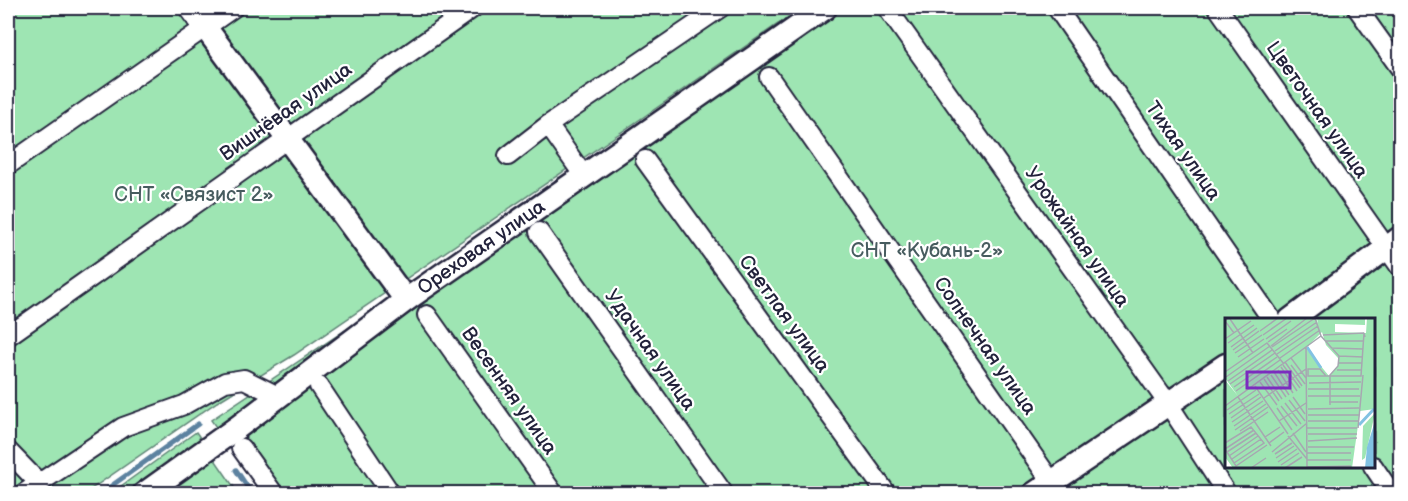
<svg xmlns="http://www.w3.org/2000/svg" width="1408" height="501" font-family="'Balsamiq Sans',sans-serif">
  <rect width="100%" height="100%" fill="#fff"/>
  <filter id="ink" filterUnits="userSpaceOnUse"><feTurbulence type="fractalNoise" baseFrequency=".0167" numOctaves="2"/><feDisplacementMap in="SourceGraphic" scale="12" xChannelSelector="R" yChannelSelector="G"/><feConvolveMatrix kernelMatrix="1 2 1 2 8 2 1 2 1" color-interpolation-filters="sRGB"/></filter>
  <g filter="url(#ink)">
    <path fill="#9ee5b3" stroke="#608477" stroke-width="1.5" fill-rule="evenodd" d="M8,8h793l-159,110 -348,237 -77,47 -133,92 -76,-1z
      M812,8h588v485h-1138l-51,-73 324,-217zM1226,320h148v146h-148z
      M196,432l42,61 -128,1z"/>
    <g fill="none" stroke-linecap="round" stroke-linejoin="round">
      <path stroke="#5c82a0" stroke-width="5" d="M236,470l16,24
        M100,494l98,-70"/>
      <g stroke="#22223b" stroke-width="22">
        <path id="minor" d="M887,8l282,397 58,89
          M1057,8l215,312
          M1218,8l182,259
          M1357,8l43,60
          M769,77l291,417
          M548,125l36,51
          M508,156l40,-31 172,-117
          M645,160l242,334
          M8,165l225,-157
          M539,232l185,262
          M427,315l127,179
          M8,336l465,-328
          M319,386l72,108
          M241,448l33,46
          M8,451l31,32
          M1373,466l19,28
          M23,494l100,-67 61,-22 41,-23 19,-3 34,17"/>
      </g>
      <g stroke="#22223b" stroke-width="27">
        <g id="tertiary">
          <path d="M191,8l215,292"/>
          <path d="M1290,320l110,-82"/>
          <path id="s1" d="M144,494l94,-67 168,-127 419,-292"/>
          <path d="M1034,494l192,-129"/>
        </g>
      </g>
      <use href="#minor" stroke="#fff" stroke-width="18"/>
      <use href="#tertiary" stroke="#fff" stroke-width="22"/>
    </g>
  </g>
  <g text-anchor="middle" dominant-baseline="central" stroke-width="4.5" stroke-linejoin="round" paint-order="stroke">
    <g font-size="20" fill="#22223b" stroke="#fff">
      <text transform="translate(1317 110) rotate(55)">Цветочная улица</text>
      <text transform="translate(286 112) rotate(-35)">Вишнёвая улица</text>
      <text transform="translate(1183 151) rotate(55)">Тихая улица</text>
      <text transform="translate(1077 237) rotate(55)">Урожайная улица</text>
      <text stroke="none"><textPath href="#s1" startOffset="418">Ореховая улица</textPath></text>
      <text transform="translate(784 314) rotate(54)">Светлая улица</text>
      <text transform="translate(985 346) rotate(55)">Солнечная улица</text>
      <text transform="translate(650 350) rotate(55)">Удачная улица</text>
      <text transform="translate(509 391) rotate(55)">Весенняя улица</text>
    </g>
    <g font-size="20" fill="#475c5f" stroke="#fff">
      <text x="194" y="195">СНТ «Связист 2»</text>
      <text x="927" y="251">СНТ «Кубань-2»</text>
    </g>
  </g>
  <g transform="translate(1225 318)">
    <rect width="150" height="150" fill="#fff"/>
    <path d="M0,0h91l2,6 -1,-6h48v7l-30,-1v8l31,1 1,-15h8v91l-15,2 -8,57h-119l-8,-11v-77l13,16 -13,-18zM97,14l4,13 12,13v8l-9,10 -23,-28z" fill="#9ee5b3" fill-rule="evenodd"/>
    <path d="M150,95l-10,45 -3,2 1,-34z" fill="#9ee5b3"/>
    <path d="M150,103v47h-10l2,-21z" fill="#82c2e3"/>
    <path fill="none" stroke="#82c2e3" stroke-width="3" d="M82,29l14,21M134,107l15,-16"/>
    <path fill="none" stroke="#a7a7b1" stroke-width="1.5" d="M4,0l-4,3 9,12M90,0l6,18 18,20 -1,10 -8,9v30M5,1l23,34M35,13l18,-13M38,17l24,-17M98,17l41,-2M0,21l26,-18M41,21l25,-18M100,23h39M43,24l19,-13M3,25l26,-18M46,28l36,-28M6,29l26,-19M47,29l43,-29M81,29l1,121M106,30l32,1M8,32l26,-19M50,33l42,-29M10,35l27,-18M52,36l41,-28M114,38l24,1M13,39l26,-18M55,40l40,-28M66,40l15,20M60,44l17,24M114,45h23M58,47l17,23M66,47l14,19M56,49l16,24M53,52l15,23M112,52h24M0,54l42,-29 17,21M49,54l15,23M46,57l15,22M101,58l-6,-7h-12v7h53l3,-43 1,4M1,59l44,-31M42,59l15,22M39,61l15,22M3,63l44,-31M35,64l17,23M84,65l52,-1M5,66l45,-31M30,68l33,48M9,69l43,-30M83,71h51M11,73l44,-31M83,78h52M13,79l33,49M68,79l12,17M39,80l42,-29M64,82l16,21M104,84h29M60,85l16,21M0,88l96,-70M56,88l16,20M52,90l15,22M83,91l51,-1M2,92l29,-20M4,96l30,-20M83,97h51M6,100l30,-21M54,103l27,-18M83,103h50M7,104l31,-21M9,108l32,-22M82,110h50M133,110l5,-53M10,112l33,-23M15,113l28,-19M68,115l13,19M83,116h49M63,118l19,23M40,119l15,-10M83,123l49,-3M0,125l26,-16 13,16 -30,20M44,125l15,-11M83,129h46M0,131l11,17 31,-21M0,131l29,-19M2,134l29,-19M47,134l35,-29M82,135h44M50,136l17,-11M4,138l29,-20M51,140l18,-12M7,141l29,-20M82,142h44M53,144l19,-13M56,147l18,-12M82,149l44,-1M26,150l15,-10M60,150l17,-11"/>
    <path fill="#7b2cbf" fill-opacity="0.15" stroke="#7b2cbf" stroke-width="3" d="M22,54h43v16h-43z"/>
    <rect width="150" height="150" fill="none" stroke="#22223b" stroke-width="3"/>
  </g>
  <rect width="1408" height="501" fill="none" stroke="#fff" stroke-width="30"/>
  <rect x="15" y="15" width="1378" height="471" fill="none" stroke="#22223b" stroke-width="2" filter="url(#ink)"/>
</svg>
